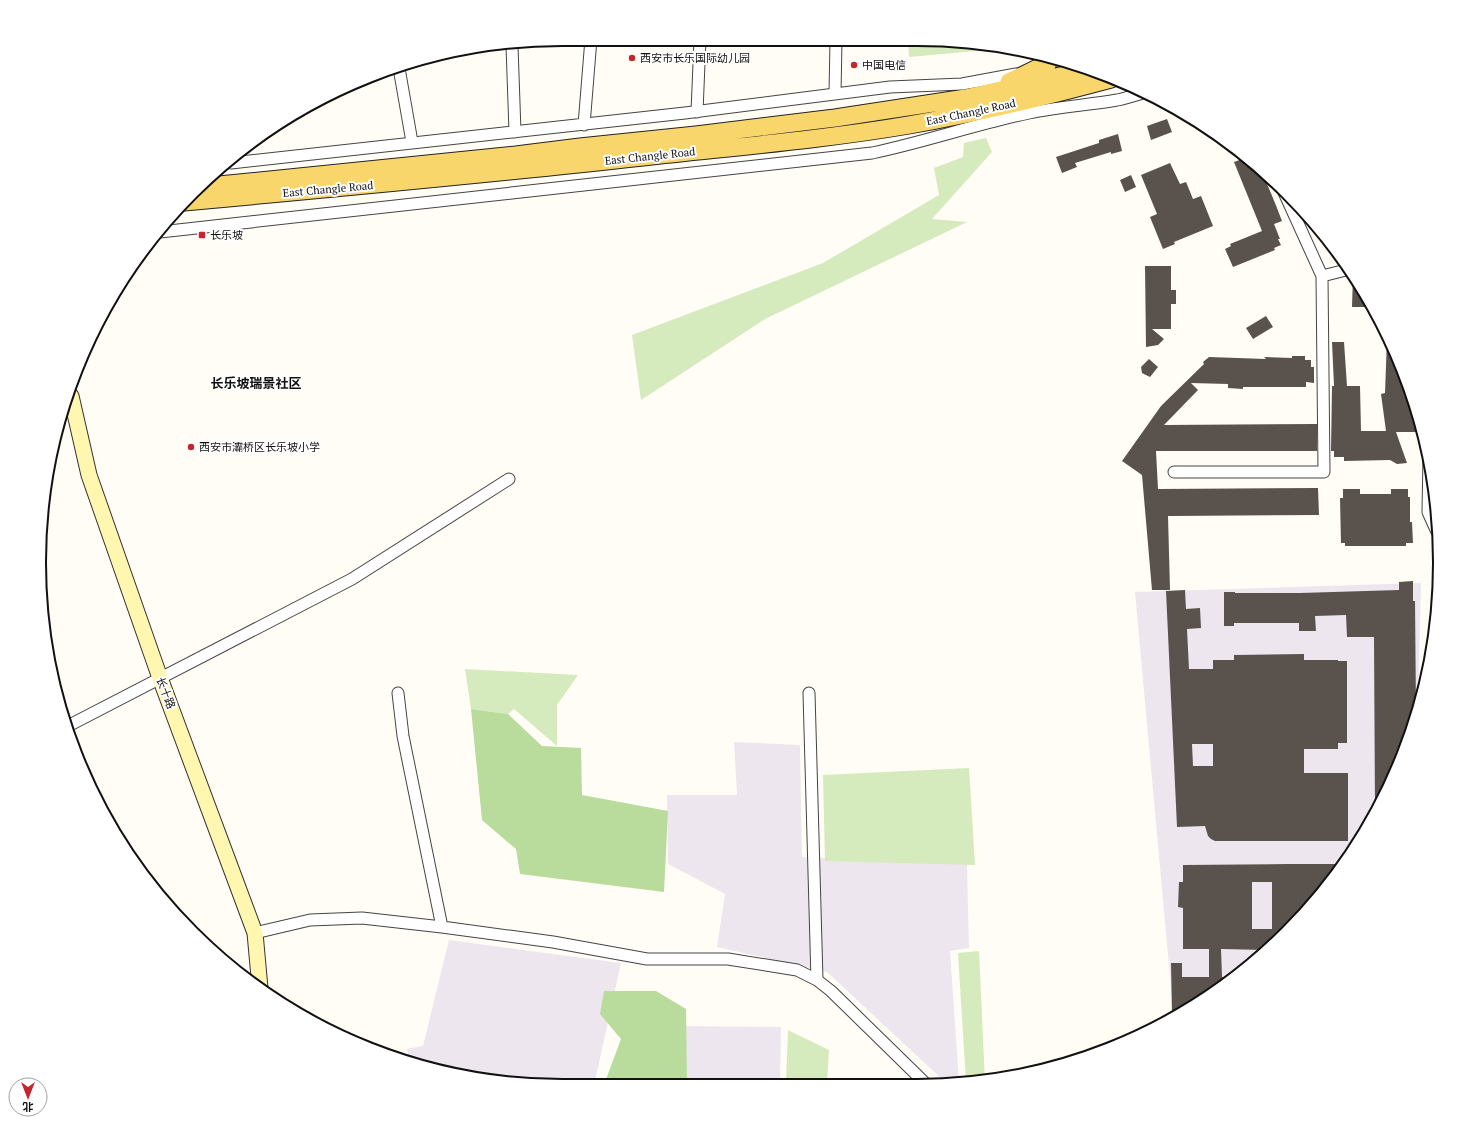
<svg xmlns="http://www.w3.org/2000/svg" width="1479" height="1125" font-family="'PT Serif','Noto Sans SC',serif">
  <rect width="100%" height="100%" fill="#fffdf5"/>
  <path fill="#eee6ef" d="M1421,583l-3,121 -18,59 -48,90 -65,80 -79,65 -36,1 -37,-407z
    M734,742l66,3 2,112 165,7 2,84 -19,3 9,131h-14l-118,-110 -110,-25 8,-53 -57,-30 -1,-69h70z
    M449,940l172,23 -26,118h-101l-86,-23 -1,-9 16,-3z
    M673,1026l108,1 -1,55h-103z"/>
  <path fill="#d5ebbd" d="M908,40h43l35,6v4l-77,7z
    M986,138l6,14 -60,67 35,3 -202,97 -124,81 -9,-65 191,-72 116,-68 -5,-27 29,-11 1,-14z
    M465,669l113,6 -21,30v41l-43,-37 -6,5 -37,-5z
    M969,768l6,97 -150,-4 -2,-86z
    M979,951l6,131h-19l-8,-129z
    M788,1030l41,20 -2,32h-41z"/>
  <path fill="#b9dc9c" d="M471,709l37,5 34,32 39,2 1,47 86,16 -4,81 -144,-18 -4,-25 -34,-29z
    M604,991h52l30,18 1,73h-82l16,-43 -21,-25z"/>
  <path fill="#5a524d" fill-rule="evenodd" d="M1167,119l5,13 -21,8 -4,-14z
    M1118,134l4,17 -11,3v-2l-36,11 2,4 -15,6 -6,-16 43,-14v-3z
    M1245,158l17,14 13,31 7,18 -8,3 6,15h-2l3,6 -7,3 1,2 -42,17 -8,-18 6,-3 -1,-2 32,-13 -28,-69z
    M1170,163l10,21 6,-2 7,17 8,-3 12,30 -39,16 1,2 -12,5 -13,-32 7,-3 -16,-39z
    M1131,175l5,12 -11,5 -5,-12z
    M1145,266h26v24h5v14h-5v25h-19l12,10 -6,6 -12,2z
    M1353,275l2,2 16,30h-19z
    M1266,316l7,11 -20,12 -7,-11z
    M1387,338l13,24 21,70h-25l11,31 -10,1 -7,-4 -46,1v-4h-10v-6h-3l1,-65h2l-2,-44h12l3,44h13l1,45h25l-5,-37 4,-1z
    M1292,356h13v4h6v7h3v16l-8,-1v5h-63v2l-15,-1v-4l-37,-1 7,7 -34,35 153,-1v27h-161l2,38 160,-1 1,27 -151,1 2,74h-18l-10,-115 -20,-14 39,-55 43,-42 -1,-2 6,-5 57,2 -2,-2 28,1z
    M1149,359l9,8 -8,10 -8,-4 -1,-6z
    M1343,489h17v5h31v-5h17v8h2v25h2l1,21h-7v3h-61v-3h-4l-1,-45h3z
    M1413,581v20h2l1,111 -16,51 -25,48 -1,-174h-27l-1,-22 -31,1 1,15h-17v-8h-65v3h-10v-34h11v1h65l99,-3v-8z
    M1185,590l1,19 14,-1 1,20 -14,1 2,40h24v-9h21v-5l70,-1v6h34v1h9v82h-9v6h-34v24h44v68h-133l-4,-2 -3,-3 -3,-10 -28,1 -11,-236zM1192,744h21v22h-20z
    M1288,864h55l-56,69 -21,17 -45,-1 1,28h11l-25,21 -36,17 -1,-52h11v14h27v-28h-26v-41l-5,-1 1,-25h4v-17zM1252,882h20v47h-20z"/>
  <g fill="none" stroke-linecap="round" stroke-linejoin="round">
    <g stroke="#444" stroke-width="13">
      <path id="street" d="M512,46l3,86
        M399,68l13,74
        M835,94l1,-54
        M697,112l3,-73
        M584,125l7,-86
        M231,163l454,-50 205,-26 72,-3 54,-10
        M160,232l712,-79c53,-11 104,-29 157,-40 29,-6 59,-8 88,-13 10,-2 19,-5 29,-8
        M1322,276l28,-7
        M1429,456l-1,56 9,20
        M1174,472h150l-2,-196 -40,-88
        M398,693l5,43 39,191
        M809,693l8,287
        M66,727l286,-148 157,-100
        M255,933l55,-13 52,-2 80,9 111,15 94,17h81l69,11 20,10 14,11 93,91"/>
    </g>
    <g stroke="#333" stroke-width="17">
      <path id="secondary" d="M71,396l18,79 71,203 95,255 5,55"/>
    </g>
    <g stroke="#222" stroke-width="19">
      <path id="primary" d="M1009,82l39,-19
        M199,187l317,-32 64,-8 116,-12 139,-17 131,-20 120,-28
        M184,202c153,-14 306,-28 459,-45 89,-10 178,-17 266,-32 68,-12 135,-28 202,-46"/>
    </g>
    <use href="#street" stroke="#fff" stroke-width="11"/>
    <use href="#secondary" stroke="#fff6b0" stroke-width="15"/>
    <use href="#primary" stroke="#f9d66b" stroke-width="17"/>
  </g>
  <g fill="#c4262e" stroke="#fff" stroke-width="1.5">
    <circle cx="632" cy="58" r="4"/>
    <circle cx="854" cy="65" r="4"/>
    <rect x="198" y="231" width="8" height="8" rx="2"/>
    <circle cx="191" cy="447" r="4"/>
  </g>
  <g text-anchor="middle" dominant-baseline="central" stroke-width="4" stroke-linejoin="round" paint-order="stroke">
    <g font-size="11" fill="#111" stroke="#fff" text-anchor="start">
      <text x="640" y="58">西安市长乐国际幼儿园</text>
      <text x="862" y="65">中国电信</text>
      <text x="210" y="235">长乐坡</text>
      <text x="199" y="447">西安市灞桥区长乐坡小学</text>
    </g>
    <g font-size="11" fill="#111" stroke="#fff">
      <text transform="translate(971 112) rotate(-12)">East Changle Road</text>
      <text transform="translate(650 156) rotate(-6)">East Changle Road</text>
      <text transform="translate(328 189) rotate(-5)">East Changle Road</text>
      <text transform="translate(166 693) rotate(69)">长十路</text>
    </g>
    <g font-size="13" font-weight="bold" fill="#111" stroke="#fff">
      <text x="256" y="383">长乐坡瑞景社区</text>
    </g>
  </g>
  <path d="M0 0H1479V1125H0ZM562 46H917A516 516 0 0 1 1433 562V563A516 516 0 0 1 917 1079H562A516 516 0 0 1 46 563V562A516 516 0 0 1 562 46Z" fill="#fff" fill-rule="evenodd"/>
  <path fill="none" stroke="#111" stroke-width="2" d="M562 46H917A516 516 0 0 1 1433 562V563A516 516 0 0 1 917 1079H562A516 516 0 0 1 46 563V562A516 516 0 0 1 562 46Z"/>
  <g transform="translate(28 1097) rotate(180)"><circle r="19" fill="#ffffff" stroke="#a0a0a0"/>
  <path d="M0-3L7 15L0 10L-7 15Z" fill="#c4262e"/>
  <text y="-6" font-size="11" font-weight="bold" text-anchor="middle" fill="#111111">北</text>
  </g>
</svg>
